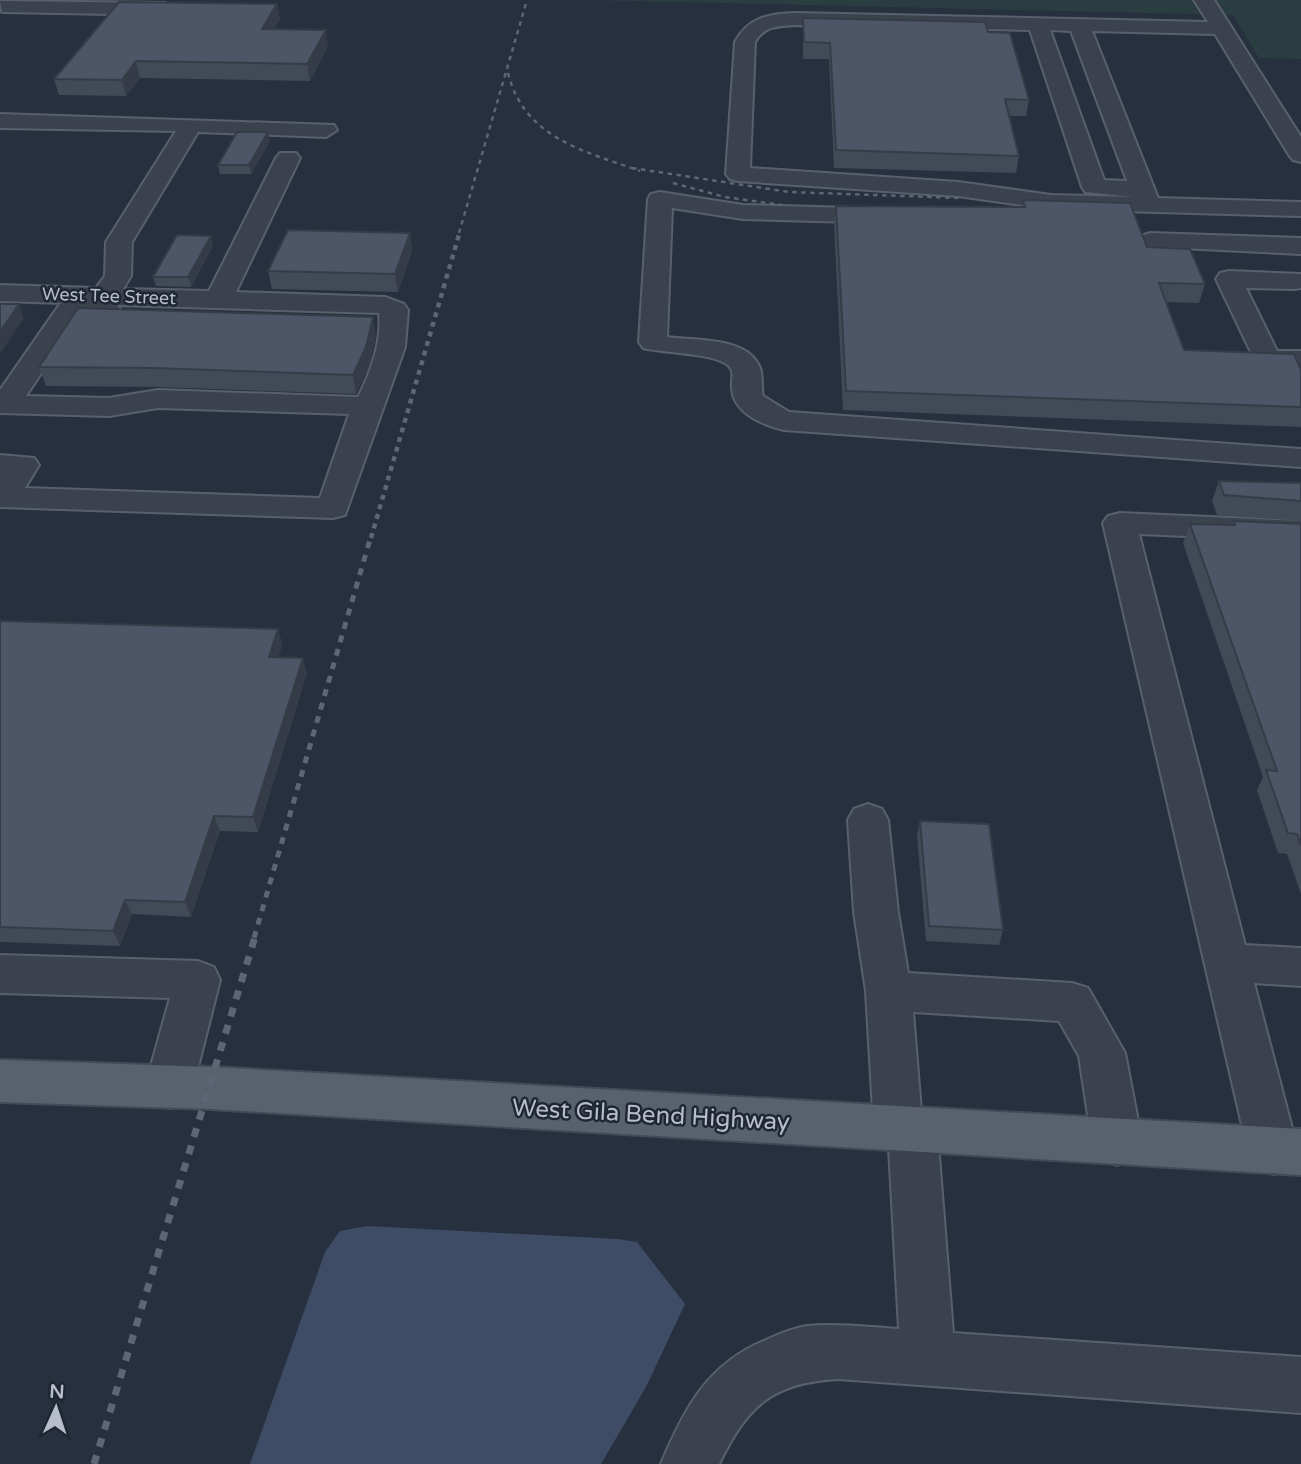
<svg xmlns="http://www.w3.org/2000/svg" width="1301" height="1464" font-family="'Varela Round',sans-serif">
  <rect width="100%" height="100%" fill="#27303e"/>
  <path fill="#2a3d40" d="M587,0h714v59l-42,-1 -26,-43z"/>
  <path fill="#3e4c65" d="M367,1226l251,13 19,3 48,62 -39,83 -45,77h-351l75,-212 15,-21z"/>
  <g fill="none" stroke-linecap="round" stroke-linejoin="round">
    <g stroke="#58606c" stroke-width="4">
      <path id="minor" d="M1194,0h20l87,137v25l-8,-2 -4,-5 -74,-121 -123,-3 66,167 143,4v14l-250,-7 -93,-13 -220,-15 -8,-2 -4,-5 9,-132c13,-25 34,-28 60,-29l413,9zM795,25l235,5 52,157 3,5 49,5 -83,-2 -93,-13 -208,-14 5,-126c9,-16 23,-16 40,-17zM1050,30l21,1 56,150 -23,-1z
        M0,1l165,2 10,6 -10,6 -163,-3z
        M0,114l334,11 3,5 -11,7 -128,-5 -66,110 -1,34 -8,13 86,2 67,-133 4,-5h16l4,5 -64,134 149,5 19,7 4,6 -3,37 -60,168 -12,3 -333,-11v-52l34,3 5,7 -14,23 295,10 29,-84 -191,-6 -49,8 -109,-3v-23l60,-86 4,-1 -64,-2v-16l96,3 9,-12 1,-34 70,-111 -176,-3zM117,305l262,8c3,27 -8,59 -21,84l-200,-7 -49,8 -83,-2 52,-78 39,-2 4,-6z
        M660,192l83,13 143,4 9,2 3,5 -3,5 -9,2 -143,-4 -71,-11 -5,129c27,4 81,-1 93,31 3,8 1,19 3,28l26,16 512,37v18l-517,-37c-21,-5 -51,-17 -52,-42 -1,-8 3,-16 -3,-22 -13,-13 -66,-13 -86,-18l-4,-6 9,-143 3,-5z
        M1150,233l151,5v16l-160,-8 -4,-5 4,-5z
        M1229,271l72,3v14l-6,1 -49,-1 31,63h24v18l-44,-4 -41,-86 4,-6z
        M1120,513l181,8v20l-162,-7 106,411 56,3v38l-47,-3 44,168 -8,16 -17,7 -17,-7 -8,-16 -145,-628 5,-7z
        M868,804l14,5 6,11 10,92 10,61 164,10 16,5 37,65 17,89 -8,16 -17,7 -17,-7 -8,-16 -13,-86 -20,-35 -146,-9 8,99 9,3 7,16 16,203 348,24v56l-463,-34c-66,4 -90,26 -119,85h-58c23,-55 47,-101 105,-124 13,-6 27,-12 41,-14 30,-3 62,1 92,3l-10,-181 -8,-3 -7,-16 -8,-138 -12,-79 -6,-92 6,-11z
        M0,955l198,6 16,6 6,13 -27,107 -7,15 -17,6 -17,-6 -7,-15 25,-89 -170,-5z"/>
    </g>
    <g stroke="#444b57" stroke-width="4">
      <path id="major" d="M0,1060l211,7 1090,62v46l-1090,-66 -211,-7z"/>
    </g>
    <use href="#minor" fill="#3b424e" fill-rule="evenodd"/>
    <use href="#major" fill="#59616e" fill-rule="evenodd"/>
    <path stroke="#5d6674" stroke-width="2.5" stroke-dasharray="4.5 4.5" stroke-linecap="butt" d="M508,73c16,65 76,78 132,98
      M632,168l157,24 171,6
      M673,183l52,14 57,8
      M459,233l68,-233"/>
    <path stroke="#5d6674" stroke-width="4.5" stroke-dasharray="5 5" stroke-linecap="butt" d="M371,538l89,-307"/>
    <path stroke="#5d6674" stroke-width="5" stroke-dasharray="7 7" stroke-linecap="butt" d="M254,938l117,-402"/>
    <path stroke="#5d6674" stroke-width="7" stroke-dasharray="9 9" stroke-linecap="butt" d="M94,1464l161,-527"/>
  </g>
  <path fill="#424a58" d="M277,4l3,16 -6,9 54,17 -18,35 -170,-3 -14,18 -67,-1 -5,-16z
    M803,18l185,14 41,68 -3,16h-17l10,40 -3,17 -182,-5 -5,-109h-26z
    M270,141l-19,33h-31l-2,-9z
    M1023,200l124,47 58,37 -6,19 -33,-1 18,48 117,20v57l-458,-17 -9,-186 2,-18 185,1z
    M410,233l2,18 -14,41 -126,-3 -4,-18z
    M213,246l-22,41 -35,-1 -3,-9z
    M376,336l-7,30 -13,28 -198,-7 -112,-1 -7,-19z
    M1219,481l82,2v38l-84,-6 -5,-14z
    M1234,521l67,3v370l-14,-40 -9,-1 -21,-63 6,-13 -80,-234 7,-19 42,1z
    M0,621l278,8 4,16 -4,12 29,16 -49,159 -38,-1 -29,86 -59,-3 -12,32 -120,-4z
    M920,821l83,109 -4,15 -73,-4 -9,-105z"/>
  <path fill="#363c47" d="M277,4l3,16 -15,25 -3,-16z
    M326,30l2,16 -18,35 -3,-17z
    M136,61l4,17 -14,18 -4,-16z
    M268,132l2,9 -19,33 -2,-9z
    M410,233l2,18 -14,41 -3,-18z
    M211,236l2,10 -22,41 -3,-10z
    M19,304l5,14 -24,36v-22z
    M373,317l3,19 -7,30 -13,28 -3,-19z
    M278,629l4,16 -9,27 -4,-15z
    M303,658l4,15 -49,159 -5,-15z
    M214,816l6,15 -29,86 -6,-15z
    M125,900l7,14 -12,32 -7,-15z"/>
  <path fill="#4d5666" stroke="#363c47" stroke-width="2" d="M119,2l158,2 -15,25 64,1 -19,34 -171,-3 -14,19 -68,-1z
    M803,18l182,4 3,10 22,1 19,67 -24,-1 14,57 -183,-6 -6,-107 -26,-1z
    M237,132h31l-19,33h-31z
    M1023,200l107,3 17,44 43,2 15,35 -46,-1 25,67 110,4 7,16v37l-455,-16 -10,-185 189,1z
    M288,230l122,3 -15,41 -127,-3z
    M177,235l34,1 -23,41h-35z
    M0,304h19l-19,28z
    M78,308l295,9 -7,30 -13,28 -200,-7 -114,-1z
    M1219,481l82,2v18l-77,-6z
    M1234,521l67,3v321l-4,-11 -9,-1 -22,-63 11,1 -87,-247 45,1z
    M0,621l278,8 -9,28 34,1 -50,159 -39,-1 -29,86 -60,-2 -12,31 -113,-4z
    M920,821l69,3 14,106 -74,-4z"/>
  <g text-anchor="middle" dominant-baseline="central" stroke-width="5" stroke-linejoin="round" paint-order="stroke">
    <g font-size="18" fill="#b7bdc9" stroke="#1f2733">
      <text transform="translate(109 296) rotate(2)">West Tee Street</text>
    </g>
    <g font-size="24" fill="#b7bdc9" stroke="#1f2733">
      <text transform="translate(651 1115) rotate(3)">West Gila Bend Highway</text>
    </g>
  </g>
  <g transform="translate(56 1408) rotate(3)" stroke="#1f2733" stroke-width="5" paint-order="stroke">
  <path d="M0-5L12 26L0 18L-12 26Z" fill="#b7bdc9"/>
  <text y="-10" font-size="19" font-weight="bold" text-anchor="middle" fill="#b7bdc9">N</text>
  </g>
</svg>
